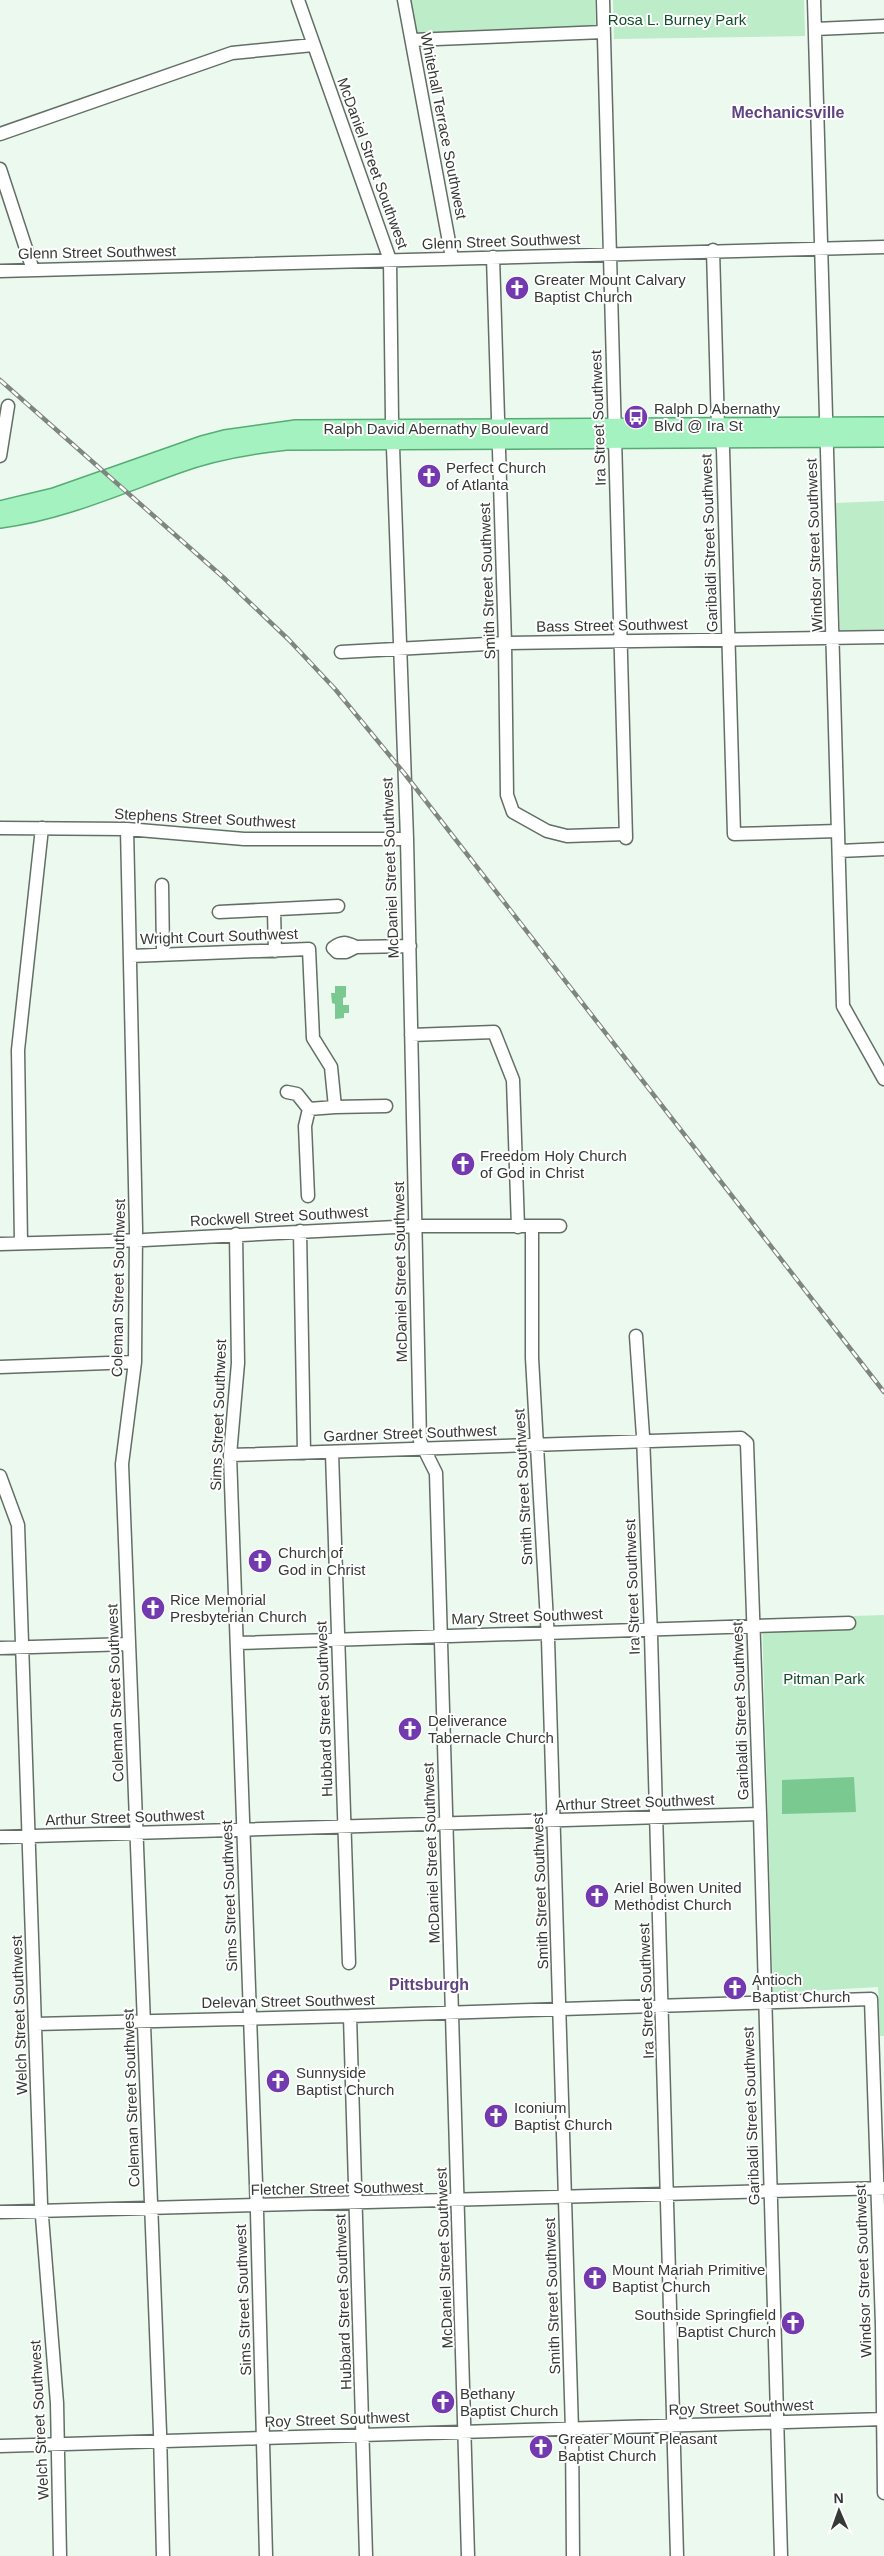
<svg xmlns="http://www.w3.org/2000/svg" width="884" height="2556" font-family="Helvetica,sans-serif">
  <rect width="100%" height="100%" fill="#ebf9ee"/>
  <path fill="#bcecc8" d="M410,0h185l1,30 -179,5z
    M613,0h191l1,36 -191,3z
    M884,501v128l-44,2 -4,-128z
    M884,1615v421h-4l-2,-49 -105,6 -11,-374z"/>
  <path fill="#7ac991" d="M335,986h11v11l-3,1v7h6v8h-5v5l-9,1v-15l-3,-1 -1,-10h4z
    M854,1777l2,35 -74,2v-34z"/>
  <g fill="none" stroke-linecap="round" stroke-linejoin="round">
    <g stroke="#636f66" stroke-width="15">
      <path id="minor" d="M298,0l92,260 2,159 15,420 13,602 16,32 32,1083
        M404,0l48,258
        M814,0l29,1006 41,73
        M603,1l23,837
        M815,29l69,-3
        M412,40l191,-8
        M0,134l232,-81 81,-8
        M0,169l33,101
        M713,250l5,177 5,22 11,385 104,-3
        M493,257l12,386 2,152 6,17 34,19 20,5 59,-2
        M0,271l884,-24
        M0,456l8,-50
        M341,652l164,-9 379,-6
        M0,828l127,1 117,10h163
        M127,829l9,400 -1,133 -13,102 38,968 3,124
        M839,851l45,-2
        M162,885l1,68
        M274,911l1,40
        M219,912l119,-6
        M333,948l4,4h9l10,-5 54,-1
        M333,948c9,-7 13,-6 23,-1
        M131,956l178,-7 4,89 18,29 4,40 -26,2 -12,-15 -10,-2
        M411,1035l83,-3 19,48 5,147
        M335,1107l51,-1
        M308,1196l-3,-70 4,-17
        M532,1226v132l16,281 24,791 1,126
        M300,1231l4,222
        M236,1234l2,129 -8,92 27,757 9,344
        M21,1243l-3,-193 24,-222
        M0,1244l144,-4 271,-14h145
        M636,1336l7,100 8,199 26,921
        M0,1367l135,-5
        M332,1453l17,510
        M230,1455l511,-17 6,5 13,371 21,742
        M0,1476l18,49 23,679 16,199 3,153
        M237,1643l612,-20
        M0,1648l129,-4
        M0,1837l760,-23
        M350,2016l16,540
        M35,2024l315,-8 521,-17 11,326 2,168
        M0,2212l884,-24
        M0,2446l884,-27"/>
    </g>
    <g stroke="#56ac74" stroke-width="18">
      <path id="major" d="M0,509l54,-13 148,-52 23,-6 71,-10 588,-3
        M0,520c62,-8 119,-34 178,-55 35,-13 71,-19 108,-23l598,-3"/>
    </g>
    <use href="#minor" stroke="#fff" stroke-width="12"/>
    <use href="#major" stroke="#a4f2bf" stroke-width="15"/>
    <g stroke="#7e867f" stroke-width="4.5">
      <path id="rail" d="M0,380l224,198 65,62 46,49 69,84 480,619"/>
    </g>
    <use href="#rail" stroke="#fff" stroke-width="2.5" stroke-dasharray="8" stroke-linecap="butt"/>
  </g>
  <defs>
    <g id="church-disc" transform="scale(1.25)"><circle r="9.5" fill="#7339af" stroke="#fff"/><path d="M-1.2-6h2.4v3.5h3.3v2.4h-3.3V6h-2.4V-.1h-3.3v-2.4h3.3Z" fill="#fff"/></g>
    <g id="bus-disc" transform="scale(1.25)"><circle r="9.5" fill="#7339af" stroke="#fff"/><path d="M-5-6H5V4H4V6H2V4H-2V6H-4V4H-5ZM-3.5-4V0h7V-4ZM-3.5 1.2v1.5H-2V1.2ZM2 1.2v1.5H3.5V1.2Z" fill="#fff"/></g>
  </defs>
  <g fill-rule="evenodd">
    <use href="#church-disc" x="517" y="288"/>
    <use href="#bus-disc" x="636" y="417"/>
    <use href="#church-disc" x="429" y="476"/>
    <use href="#church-disc" x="463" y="1164"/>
    <use href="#church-disc" x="260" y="1561"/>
    <use href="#church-disc" x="153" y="1608"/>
    <use href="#church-disc" x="410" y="1729"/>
    <use href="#church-disc" x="597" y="1896"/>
    <use href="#church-disc" x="735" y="1988"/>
    <use href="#church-disc" x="278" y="2081"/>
    <use href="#church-disc" x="496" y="2116"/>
    <use href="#church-disc" x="595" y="2278"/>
    <use href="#church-disc" x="793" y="2323"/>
    <use href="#church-disc" x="443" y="2402"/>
    <use href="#church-disc" x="541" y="2447"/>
  </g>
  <g text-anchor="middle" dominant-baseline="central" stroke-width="4" stroke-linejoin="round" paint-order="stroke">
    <g font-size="15" fill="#124d2a" stroke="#fff">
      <text x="677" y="19">Rosa L. Burney Park</text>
      <text x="824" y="1678">Pitman Park</text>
    </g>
    <g font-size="15" fill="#353a36" stroke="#fff">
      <text transform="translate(444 126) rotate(79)">Whitehall Terrace Southwest</text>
      <text transform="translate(373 163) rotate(70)">McDaniel Street Southwest</text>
      <text transform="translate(501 241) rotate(-2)">Glenn Street Southwest</text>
      <text transform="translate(97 252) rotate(-1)">Glenn Street Southwest</text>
      <text transform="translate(598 418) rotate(-92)">Ira Street Southwest</text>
      <text x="436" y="428">Ralph David Abernathy Boulevard</text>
      <text transform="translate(709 543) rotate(-92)">Garibaldi Street Southwest</text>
      <text transform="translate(814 545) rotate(-92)">Windsor Street Southwest</text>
      <text transform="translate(487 581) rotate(-92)">Smith Street Southwest</text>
      <text transform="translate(612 625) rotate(-1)">Bass Street Southwest</text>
      <text transform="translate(205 818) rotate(3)">Stephens Street Southwest</text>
      <text transform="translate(390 868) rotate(-92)">McDaniel Street Southwest</text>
      <text transform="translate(219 936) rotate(-2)">Wright Court Southwest</text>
      <text transform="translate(279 1216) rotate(-3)">Rockwell Street Southwest</text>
      <text transform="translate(400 1272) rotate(-91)">McDaniel Street Southwest</text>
      <text transform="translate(118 1288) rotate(-89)">Coleman Street Southwest</text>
      <text transform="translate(218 1415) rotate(-88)">Sims Street Southwest</text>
      <text transform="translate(410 1433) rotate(-2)">Gardner Street Southwest</text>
      <text transform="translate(523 1487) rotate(-93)">Smith Street Southwest</text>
      <text transform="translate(632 1587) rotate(-92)">Ira Street Southwest</text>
      <text transform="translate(527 1616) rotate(-2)">Mary Street Southwest</text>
      <text transform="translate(115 1693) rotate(-92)">Coleman Street Southwest</text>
      <text transform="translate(324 1709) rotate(-92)">Hubbard Street Southwest</text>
      <text transform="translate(740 1711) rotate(-92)">Garibaldi Street Southwest</text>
      <text transform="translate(635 1802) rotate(-2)">Arthur Street Southwest</text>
      <text transform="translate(125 1817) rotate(-2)">Arthur Street Southwest</text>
      <text transform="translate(431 1853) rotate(-92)">McDaniel Street Southwest</text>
      <text transform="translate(540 1891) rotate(-92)">Smith Street Southwest</text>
      <text transform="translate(229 1896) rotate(-92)">Sims Street Southwest</text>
      <text transform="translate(646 1991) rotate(-92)">Ira Street Southwest</text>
      <text transform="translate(288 2001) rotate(-1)">Delevan Street Southwest</text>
      <text transform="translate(19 2015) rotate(-92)">Welch Street Southwest</text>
      <text transform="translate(131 2098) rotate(-92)">Coleman Street Southwest</text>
      <text transform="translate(751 2116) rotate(-92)">Garibaldi Street Southwest</text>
      <text transform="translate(337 2188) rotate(-1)">Fletcher Street Southwest</text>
      <text transform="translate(444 2258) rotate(-92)">McDaniel Street Southwest</text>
      <text transform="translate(863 2271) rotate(-92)">Windsor Street Southwest</text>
      <text transform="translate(552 2296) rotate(-92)">Smith Street Southwest</text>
      <text transform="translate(243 2300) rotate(-92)">Sims Street Southwest</text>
      <text transform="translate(343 2302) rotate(-92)">Hubbard Street Southwest</text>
      <text transform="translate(741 2407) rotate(-2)">Roy Street Southwest</text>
      <text transform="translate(337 2419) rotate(-2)">Roy Street Southwest</text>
      <text transform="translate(39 2420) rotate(-93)">Welch Street Southwest</text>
    </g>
    <g font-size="15" fill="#353a36" stroke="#fff" text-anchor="start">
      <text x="534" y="279">Greater Mount Calvary<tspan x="534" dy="17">Baptist Church</tspan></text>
      <text x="654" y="408">Ralph D Abernathy<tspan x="654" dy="17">Blvd @ Ira St</tspan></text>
      <text x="446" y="467">Perfect Church<tspan x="446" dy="17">of Atlanta</tspan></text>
      <text x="480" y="1155">Freedom Holy Church<tspan x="480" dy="17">of God in Christ</tspan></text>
      <text x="278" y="1552">Church of<tspan x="278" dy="17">God in Christ</tspan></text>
      <text x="170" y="1599">Rice Memorial<tspan x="170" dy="17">Presbyterian Church</tspan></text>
      <text x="428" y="1720">Deliverance<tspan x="428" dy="17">Tabernacle Church</tspan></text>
      <text x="614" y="1887">Ariel Bowen United<tspan x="614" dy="17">Methodist Church</tspan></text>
      <text x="752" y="1979">Antioch<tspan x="752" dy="17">Baptist Church</tspan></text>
      <text x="296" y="2072">Sunnyside<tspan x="296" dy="17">Baptist Church</tspan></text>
      <text x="514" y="2107">Iconium<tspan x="514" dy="17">Baptist Church</tspan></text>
      <text x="612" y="2269">Mount Mariah Primitive<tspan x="612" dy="17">Baptist Church</tspan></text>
      <text x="776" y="2314" text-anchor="end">Southside Springfield<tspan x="776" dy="17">Baptist Church</tspan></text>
      <text x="460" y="2393">Bethany<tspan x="460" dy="17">Baptist Church</tspan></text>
      <text x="558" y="2438">Greater Mount Pleasant<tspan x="558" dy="17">Baptist Church</tspan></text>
    </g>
    <g font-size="16" font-weight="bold" fill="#5e4480" stroke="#fff">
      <text x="788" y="112">Mechanicsville</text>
      <text x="429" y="1984">Pittsburgh</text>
    </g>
  </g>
  <g transform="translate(839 2511) rotate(358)" stroke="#ffffff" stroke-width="4" paint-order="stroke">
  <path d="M0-4L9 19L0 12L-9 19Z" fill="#353a36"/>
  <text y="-8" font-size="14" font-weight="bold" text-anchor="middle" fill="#353a36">N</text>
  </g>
</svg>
